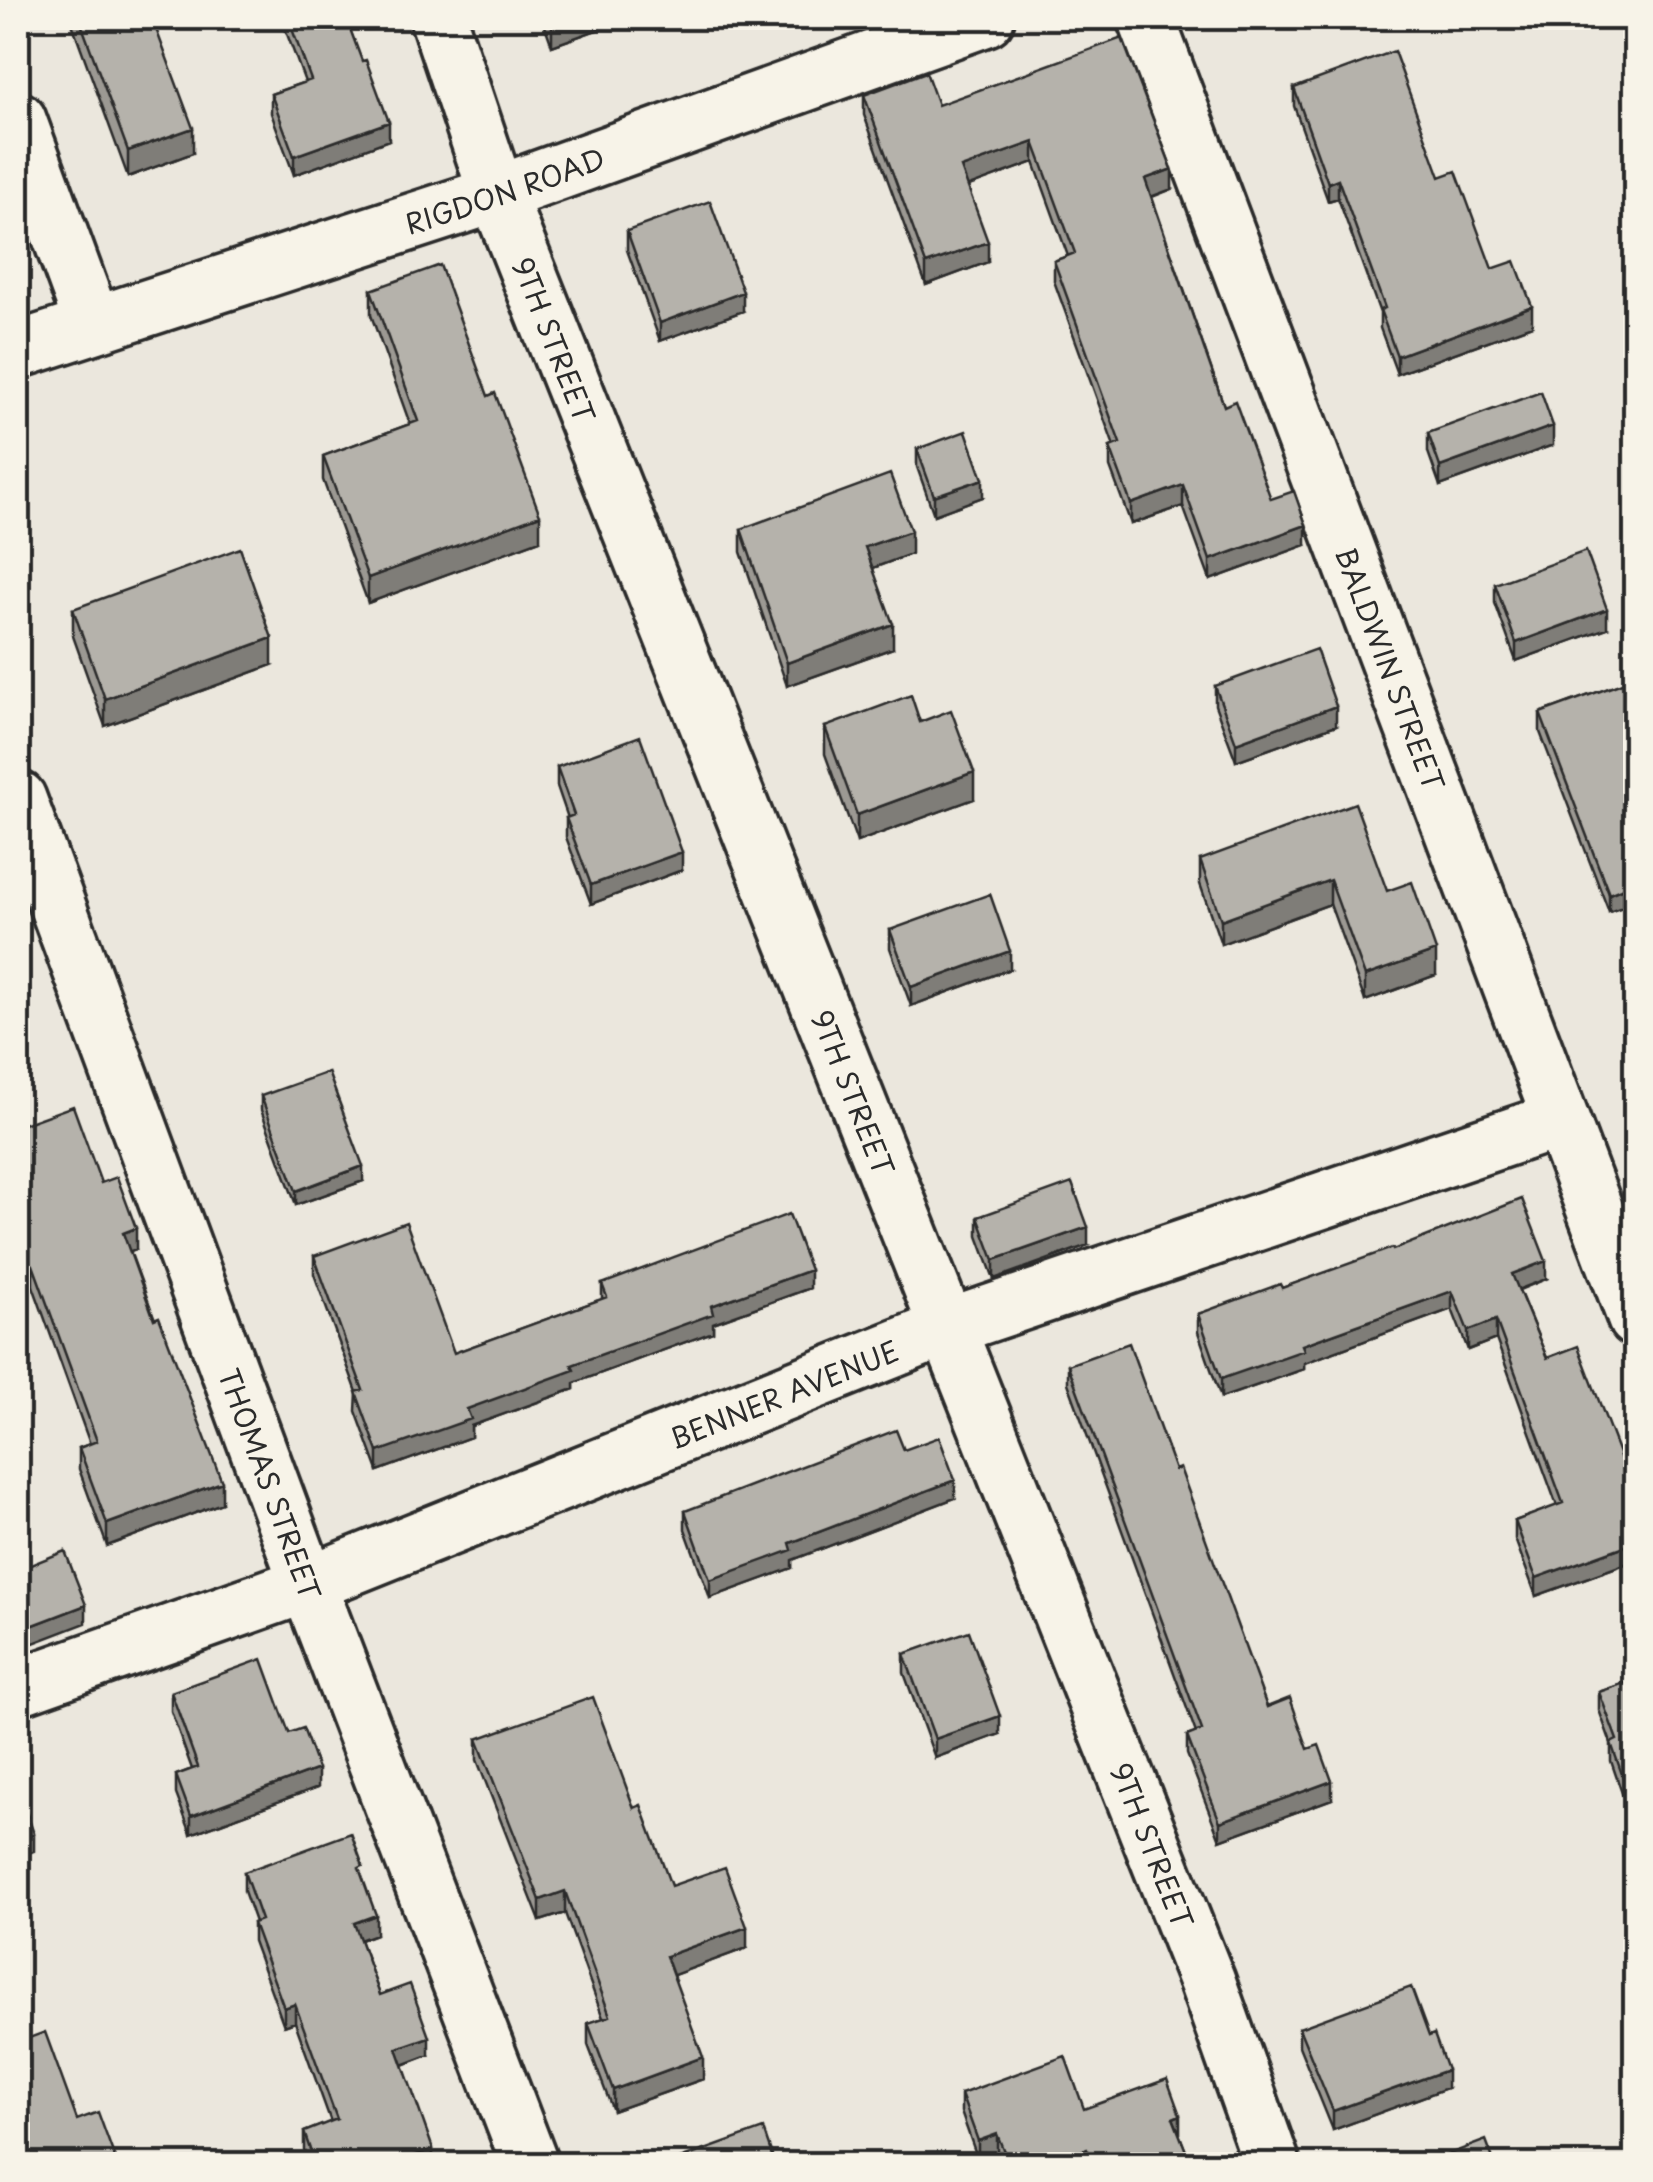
<svg xmlns="http://www.w3.org/2000/svg" width="1653" height="2182" font-family="'Playpen Sans',sans-serif">
  <rect width="100%" height="100%" fill="#ebe7dd"/>
  <filter id="ink" filterUnits="userSpaceOnUse"><feTurbulence type="fractalNoise" baseFrequency=".01" numOctaves="2"/><feDisplacementMap in="SourceGraphic" scale="20" xChannelSelector="R" yChannelSelector="G"/><feConvolveMatrix kernelMatrix="1 2 1 2 8 2 1 2 1" color-interpolation-filters="sRGB"/></filter>
  <g filter="url(#ink)">
    <g fill="none" stroke-linecap="round" stroke-linejoin="round">
      <g stroke="#2b2b2b" stroke-width="62">
        <g id="minor">
          <path id="s1" d="M438,18l59,176 710,1787 65,183"/>
          <path id="s2" d="M1146,18l490,1301"/>
          <path d="M18,120l75,205"/>
          <path id="s3" d="M18,350l479,-156 489,-176"/>
          <path id="s4" d="M18,799l290,785 222,580"/>
          <path id="s5" d="M18,1687l290,-103 641,-257 610,-207"/>
        </g>
      </g>
      <use href="#minor" stroke="#f7f3e8" stroke-width="55"/>
    </g>
    <path fill="#9c9993" stroke="#2b2b2b" stroke-width="2.5" d="M70,18h82l41,135 -65,24z
      M281,18h65l43,122 -95,35 -23,-62v-19l34,-12z
      M542,18h88l-78,28z
      M1294,88l146,89 52,92 40,56 -135,49 -17,-46v-15l-42,-115 -10,3 -34,-95z
      M864,95l74,10 234,84 -20,8 72,209 47,93 35,46 -96,35 -27,-74 -52,18 -21,-57v-20l4,-1 -60,-165v-20l14,-5 -34,-94 -66,24 20,76 -62,23 -62,-170z
      M627,231l116,80 -83,30 -33,-91z
      M371,290l117,106 52,144 -172,63 -45,-123v-24l87,-32 -39,-109z
      M1428,433l125,12 -113,41 -12,-34z
      M917,449l66,48 -49,18 -17,-48z
      M741,529l170,25 -38,14 20,80 -106,38 -46,-134z
      M1495,584l112,44 -91,33 -21,-58z
      M73,609l199,56 -167,61 -32,-90z
      M1636,678v248l-8,-21 -19,7 -69,-180v-19z
      M1215,686l121,39 -100,36 -21,-56z
      M920,722l54,77 -117,43 -32,-88v-27z
      M557,767l125,103 -91,34 -25,-67v-19h2l-11,-32z
      M1200,860l187,31 49,84 -71,26 -35,-97 -109,40 -21,-60z
      M890,930l120,39 -99,37 -21,-58z
      M261,1096l102,85 -67,24 -35,-95z
      M18,1126l83,57 35,66 -6,2 92,252 -115,43 -28,-77v-21l11,-4 -57,-158 -5,2 -10,-29z
      M978,1217l110,28 -94,34 -16,-43z
      M1393,1250l153,29 -27,11 28,68 89,140v62l-100,36 -21,-57v-18l42,-15 -61,-167 -28,11 -16,-41 -148,54v6l-83,29 -23,-66v-18l84,-26z
      M314,1256l140,97 148,-54v-15l208,4 -97,35v9l-139,51v6l-103,37v11l-93,34 -22,-60 1,-19 -43,-118z
      M1068,1365l107,105 92,237 41,42 24,50 -112,41 -33,-86v-18l9,-3 -128,-350z
      M904,1450l51,48 -163,62v8l-82,30 -25,-69v-18z
      M904,1654l96,80 -65,24 -31,-85z
      M1636,1679l-12,120 -13,-38v-18l-12,-33v-18z
      M171,1692l118,41 29,54 -127,47 -15,-40v-19l16,-6 -21,-58z
      M477,1739l157,69 37,78 76,62 -74,27 30,104 -90,32 -25,-66v-22l15,-5 -38,-105 -25,8 -63,-161z
      M244,1872l119,8 13,54 -16,6 20,55 49,60 -26,10 30,99h-124l-5,-14v-18l27,-10 -36,-100 -11,4 -31,-85v-18l2,-1 -11,-31z
      M1299,2028l148,60 -114,42 -34,-84z
      M961,2094l123,15 95,25 12,30h-189l-5,-11 -19,7 -17,-48z"/>
    <path fill="#7f7d78" stroke="#2b2b2b" stroke-width="2.5" d="M18,18h19l-19,7z
      M571,18h59l-78,28v-22z
      M389,122v18l-95,35v-19z
      M193,128v25l-65,24v-26z
      M1034,142v20l-73,27v-21z
      M1172,169v20l-27,10v-20z
      M1338,179v19l-10,3v-18z
      M988,242v20l-62,23v-21z
      M743,292v19l-83,30v-18z
      M1532,306v19l-135,49v-18z
      M1553,426v19l-113,41v-19z
      M983,479v18l-49,18v-19z
      M1183,485v21l-52,18v-20z
      M540,515v25l-172,63v-25z
      M1306,525v20l-96,35v-20z
      M911,531v23l-46,17v-24z
      M1607,609v19l-91,33v-18z
      M893,624v24l-106,38v-23z
      M272,638v27l-167,61v-27z
      M1336,706v19l-100,36v-18z
      M974,772v27l-117,43v-27z
      M682,852v18l-91,34v-19z
      M1330,880v24l-109,40v-24z
      M1628,886v19l-19,7v-18z
      M1010,951v18l-99,37v-19z
      M1436,951v24l-71,26v-25z
      M363,1166v15l-67,24v-14z
      M1088,1227v18l-94,34v-19z
      M136,1228v21l-13,5v-21z
      M1546,1261v18l-34,13v-18z
      M33,1265v21l-5,2v-21z
      M810,1270v18l-97,35v9l-139,51v6l-103,37v11l-93,34v-19l89,-43 244,-103z
      M1452,1291v18l-148,54v6l-83,29v-19l81,-34z
      M1496,1320v19l-28,11v-19z
      M955,1480v18l-163,62v8l-82,30v-18l80,-37z
      M222,1482v21l-115,43v-22z
      M1636,1542v18l-100,36v-18z
      M86,1605v18l-68,26v-18z
      M1000,1716v18l-65,24v-19z
      M318,1769v18l-127,47v-18z
      M1636,1776v19l-12,4v-19z
      M1332,1781v18l-112,41v-18z
      M34,1834v17l-16,6v-17z
      M565,1891v22l-25,8v-21z
      M376,1915v19l-22,8v-19z
      M747,1927v21l-81,30v-22z
      M295,2004v18l-11,4v-18z
      M429,2037v18l-32,12v-19z
      M703,2057v22l-90,32v-21z
      M1447,2070v18l-114,42v-19z
      M1180,2115v19l-7,-16z
      M997,2134v19l-19,7v-19z
      M433,2149v15h-42z
      M1087,2149v15h-43z"/>
    <path fill="#b5b2ab" stroke="#2b2b2b" stroke-width="2.5" d="M79,18h73l41,110 -65,23z
      M288,18h58l16,43 4,-1 23,62 -95,34 -23,-62 40,-14z
      M550,18h21l-19,6z
      M1122,38l50,131 -27,10 79,227 11,-5 36,98 23,-8 12,34 -96,35 -27,-75 -52,19 -21,-57 10,-4 -66,-182 21,-8 -41,-111 -73,26 27,74 -62,22 -62,-169 62,-23 12,33z
      M1394,51l46,126 16,-6 36,98 23,-8 17,45 -135,50 -17,-46 5,-2 -47,-129 -10,4 -34,-95z
      M710,201l33,91 -83,31 -33,-92z
      M440,265l48,131 7,-3 45,122 -172,63 -45,-122 95,-35 -47,-131z
      M1541,392l12,34 -113,41 -12,-34z
      M966,431l17,48 -49,17 -17,-47z
      M890,474l21,57 -46,16 28,77 -106,39 -46,-134z
      M240,548l32,90 -167,61 -32,-90z
      M1586,551l21,58 -91,34 -21,-59z
      M1316,649l20,57 -100,37 -21,-57z
      M1636,678v229l-8,-21 -19,8 -69,-181z
      M911,695l9,27 31,-12 23,62 -117,43 -32,-88z
      M640,736l42,116 -91,33 -25,-67 8,-3 -17,-48z
      M1355,803l32,88 25,-9 24,69 -71,25 -35,-96 -109,40 -21,-60z
      M990,894l20,57 -99,36 -21,-57z
      M328,1072l35,94 -67,25 -35,-95z
      M73,1106l28,77 16,-6 19,51 -13,5 31,86 5,-2 63,165 -115,42 -28,-76 18,-7 -64,-176 -5,2 -10,-29v-112z
      M1072,1183l16,44 -94,33 -16,-43z
      M1522,1199l24,62 -34,13 35,84 31,-12 58,152v44l-100,36 -21,-57 48,-18 -67,-183 -28,11 -16,-40 -150,54 2,5 -83,29 -23,-65 82,-30 2,4 110,-40 1,2z
      M789,1214l21,56 -99,36 2,8 -141,51 2,5 -107,39 4,10 -93,33 -22,-60 7,-2 -49,-134 92,-34 48,131 153,-56 -5,-13z
      M1129,1343l46,127 5,-2 87,239 23,-9 18,51 11,-4 13,36 -112,41 -33,-86 15,-6 -134,-365z
      M896,1430l8,20 35,-13 16,43 -165,63 2,7 -82,30 -25,-69z
      M65,1551l21,54 -68,26v-61z
      M969,1631l31,85 -65,23 -31,-85z
      M262,1659l27,74 14,-5 15,41 -127,47 -15,-41 22,-8 -27,-75z
      M1636,1679v97l-12,4 -13,-37 6,-3 -18,-48z
      M593,1697l41,111 7,-3 30,81 54,-19 22,60 -81,29 37,101 -90,33 -25,-67 22,-7 -45,-125 -25,9 -63,-161z
      M18,1787l16,47 -16,6z
      M351,1833l12,33 -4,2 17,47 -22,8 26,72 30,-11 19,53 -32,11 36,101 -42,15h-76l-11,-32 33,-13 -42,-115 -11,4 -31,-85 8,-3 -17,-48z
      M1411,1987l18,49 5,-2 13,36 -114,41 -34,-83z
      M45,2032l32,88 21,-8 19,52h-99v-122z
      M1065,2056l19,53 83,-30 13,36 -7,3 18,46h-98l-6,-15 -43,15h-35l-12,-30 -19,7 -17,-47z
      M763,2129l12,35h-109z
      M1486,2140l9,24h-72z"/>
  </g>
  <g text-anchor="middle" dominant-baseline="central" stroke-width="8" stroke-linejoin="round" paint-order="stroke">
    <g font-size="28" fill="#2b2b2b" stroke="#f7f3e8">
      <text stroke="none"><textPath href="#s3" startOffset="512">RIGDON ROAD</textPath></text>
      <text stroke="none"><textPath href="#s1" startOffset="342">9TH STREET</textPath></text>
      <text stroke="none"><textPath href="#s2" startOffset="695">BALDWIN STREET</textPath></text>
      <text stroke="none"><textPath href="#s1" startOffset="1152">9TH STREET</textPath></text>
      <text stroke="none"><textPath href="#s5" startOffset="820">BENNER AVENUE</textPath></text>
      <text stroke="none"><textPath href="#s4" startOffset="730">THOMAS STREET</textPath></text>
      <text stroke="none"><textPath href="#s1" startOffset="1962">9TH STREET</textPath></text>
    </g>
  </g>
  <rect width="1653" height="2182" fill="none" stroke="#f7f3e8" stroke-width="60"/>
  <rect x="30" y="30" width="1593" height="2122" fill="none" stroke="#2b2b2b" stroke-width="4" filter="url(#ink)"/>
</svg>
